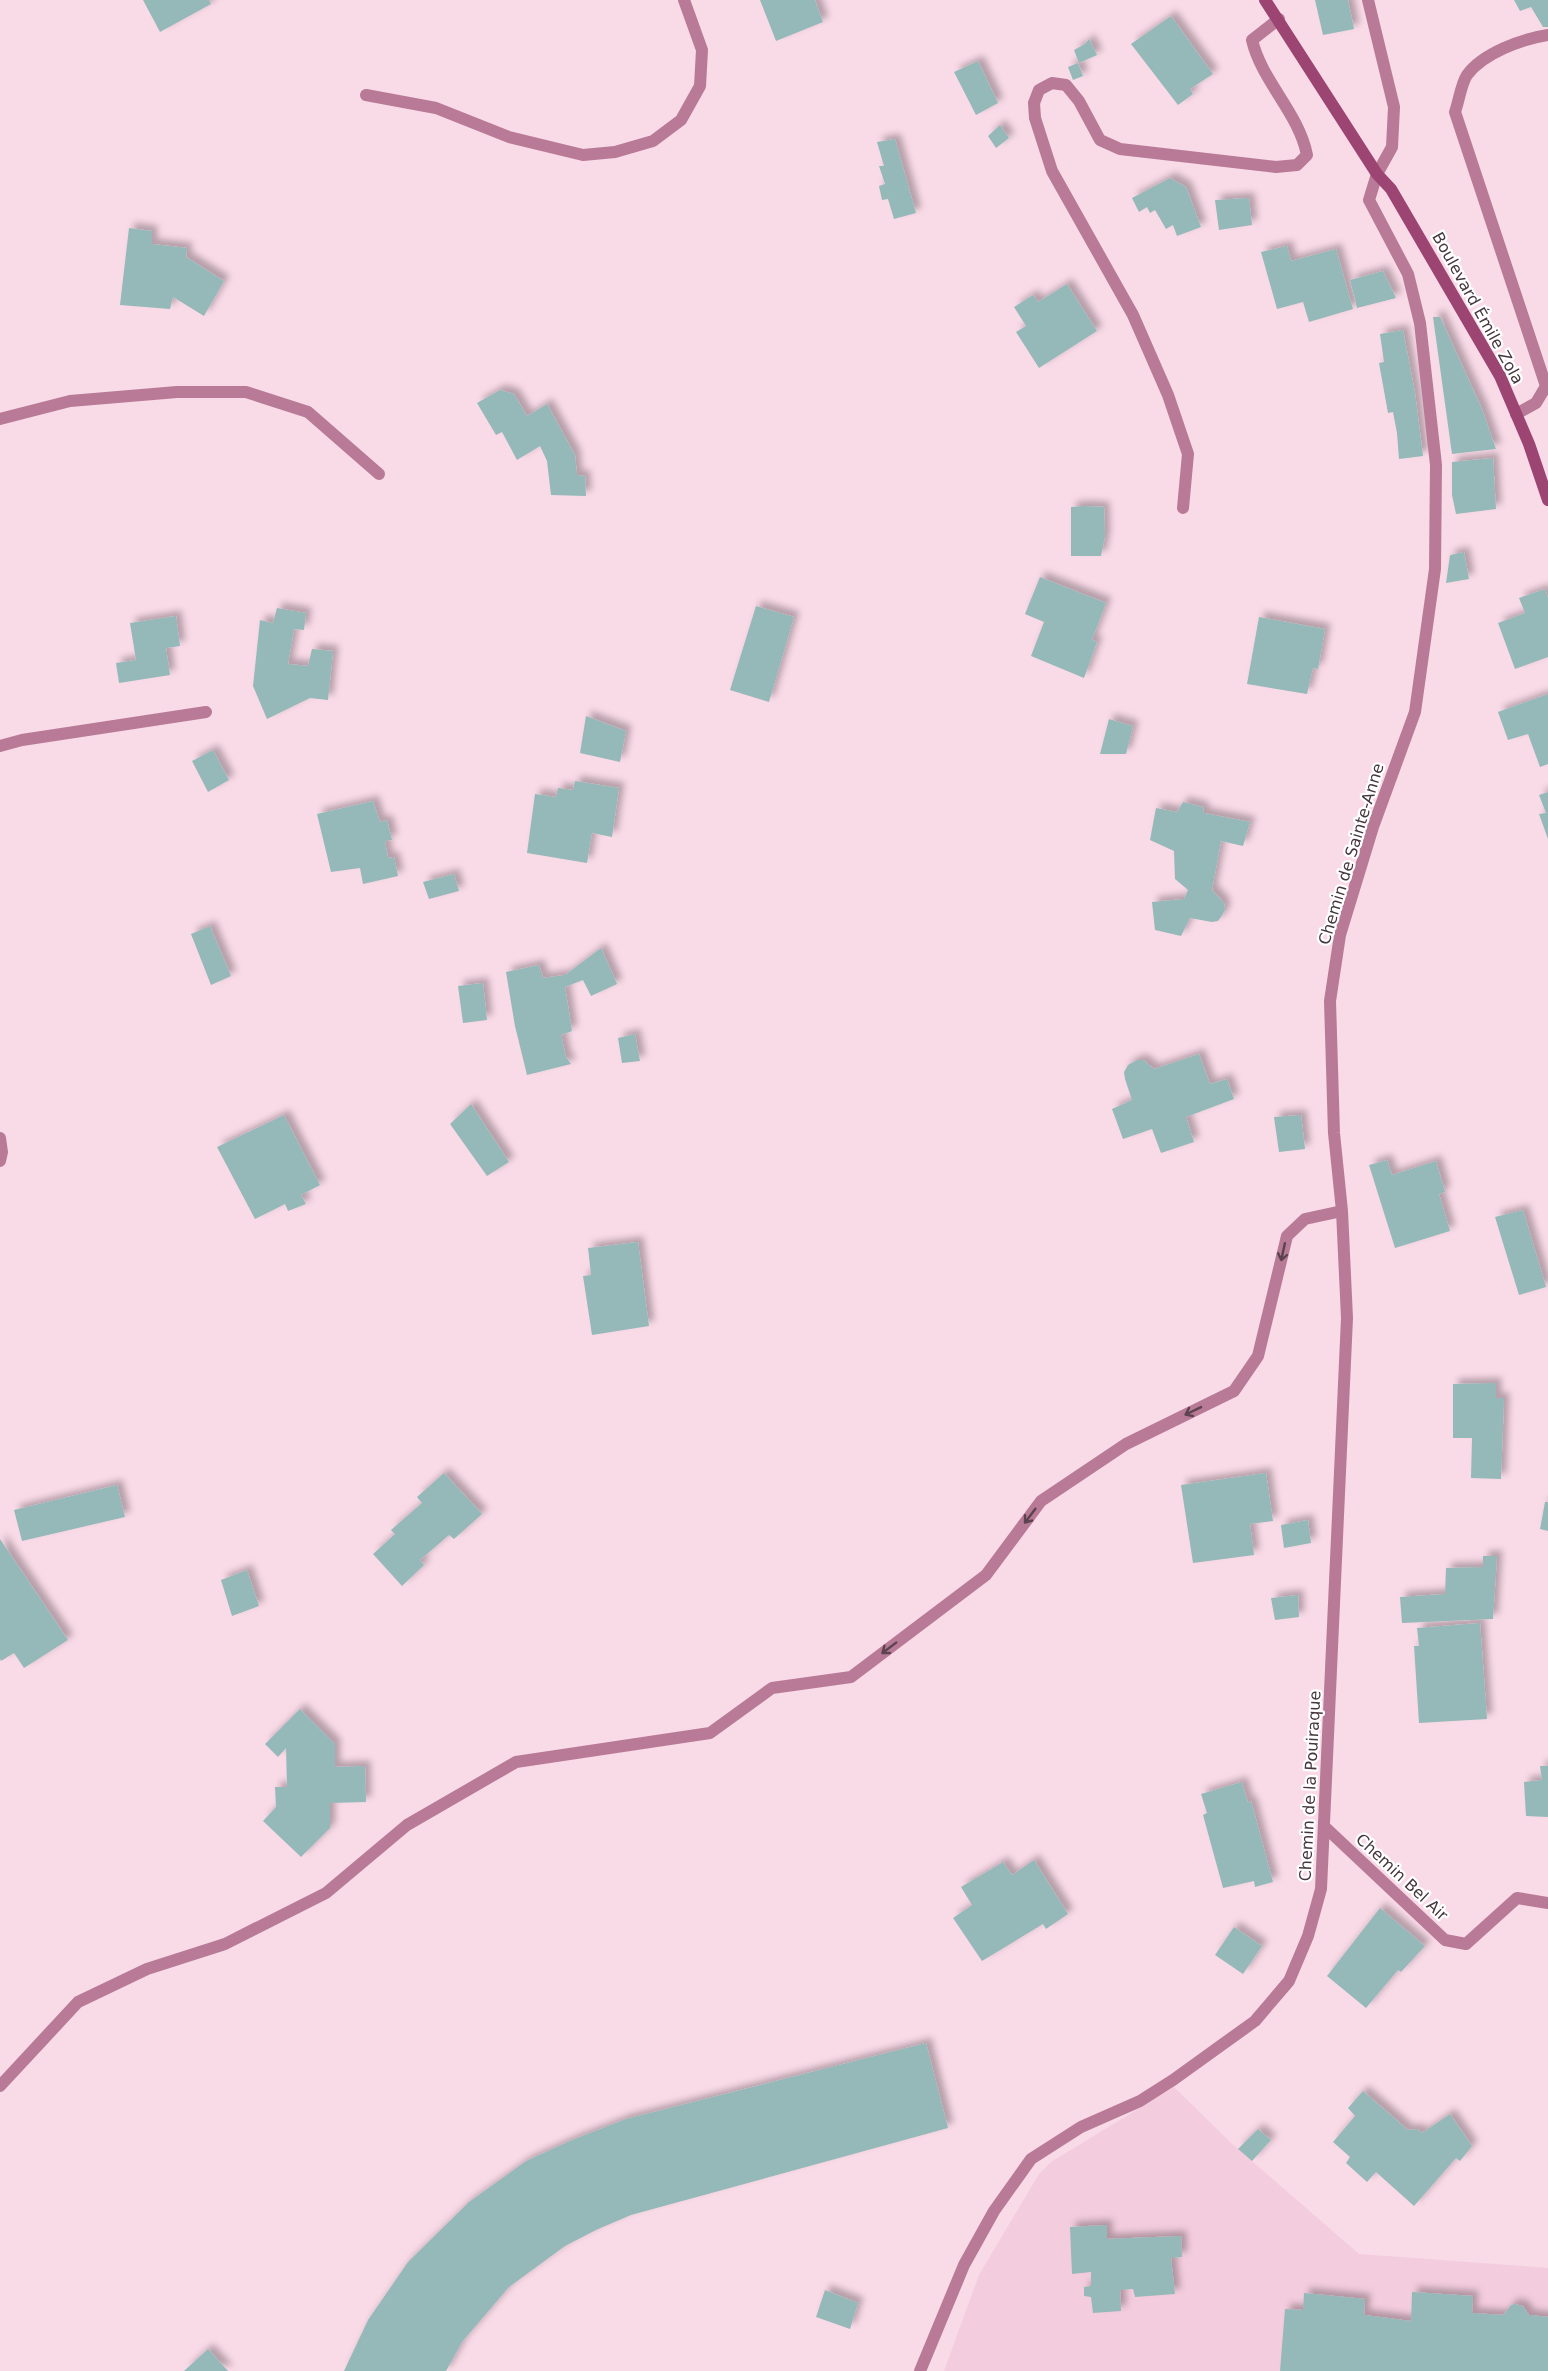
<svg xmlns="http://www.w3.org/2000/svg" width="1548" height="2371" font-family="'DejaVu Sans',sans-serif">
  <defs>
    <filter id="shadow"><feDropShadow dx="5.5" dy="-5.5" stdDeviation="3" flood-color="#0004"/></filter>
  </defs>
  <rect width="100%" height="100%" fill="#f9dae7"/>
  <path fill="#f3ccdd" d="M1174,2087l56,55 129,112 189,14v103h-604l35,-96 60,-101 12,-12z"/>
  <path fill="#95b9b9" filter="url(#shadow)" d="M143,0h66l2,4 -51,28z
    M760,0h55l8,22 -47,19z
    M1315,0h33l6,29 -31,6z
    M1514,0h34v27h-5l-12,-20 -11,4z
    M1171,16l42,58 -23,15 3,5 -15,11 -47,-61z
    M1089,39l8,16 -18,8 -5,-13 11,-6z
    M978,61l20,42 -22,12 -22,-43z
    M1078,63l5,13 -10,4 -5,-13z
    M1000,125l9,13 -13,10 -8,-12z
    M895,139l21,74 -22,6 -6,-20 -6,1 -3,-14 6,-2 -6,-18h5l-7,-24z
    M1170,178l16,9 15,40 -24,9 -4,-11 -7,4 -11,-19 -5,3 -3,-6 -8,5 -7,-14z
    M1249,198l3,27 -33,5 -4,-30z
    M129,228l23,3v13l35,4 -1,9 38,24 -20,35 -31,-19 -3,12 -50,-4z
    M1287,246l4,15 45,-12 17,60 -44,13 -6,-20 -26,7 -16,-57z
    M1383,271l13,27 -39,10 -7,-28z
    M1067,284l30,47 -58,37 -23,-36 10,-6 -12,-19 19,-12 5,7z
    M1433,317h7l42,92 14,40 -44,5z
    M1403,330l12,63 8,63 -24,3 -2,-26 -4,-21 -5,1 -9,-50 5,-1 -4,-28z
    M500,390l14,4 13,22 20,-12 28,51 2,20 8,1 1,20 -35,-1 -4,-34 -7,-15 -23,14 -15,-28 -6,3 -19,-32z
    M1493,458l3,51 -40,5 -4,-19v-33z
    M1084,506l20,1 1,29 -4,20h-30v-49z
    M1464,552l5,27 -23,4 4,-28z
    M1040,577l66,26 -14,37 5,2 -13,36 -53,-22 13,-34 -19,-8z
    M1545,589l3,9v59l-33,12 -17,-46 27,-10 -6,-15z
    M756,606l38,11 -25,85 -39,-12z
    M277,608l29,5 -2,17 -10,-1 -6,35 20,2 4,-17 21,2 -5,49 -18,-2 -43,21 -14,-33 7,-66 13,3z
    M176,616l4,30 -14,2 4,27 -51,8 -3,-20 20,-3 -6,-37z
    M1259,617l66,12 -7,40 -5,-1 -6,26 -60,-10z
    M1548,694v70l-8,3 -12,-33 -20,6 -10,-28z
    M586,716l40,15 -6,31 -40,-9z
    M1109,719l24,7 -7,28h-26z
    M213,750l16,30 -21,12 -16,-31z
    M575,781l44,7 -7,49 -20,-4 -5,30 -60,-10 8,-59 21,3 2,-9 15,2z
    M1548,792v47l-9,-25 7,-1 -7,-18z
    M373,801l7,21 7,-2 5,20 -7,1 3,17 6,-1 4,19 -35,8 -3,-16 -29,4 -14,-58z
    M1183,802l20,5 1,6 46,9 -7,24 -22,-5 -9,49 12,13 1,7 -4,7 -3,4 -6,1 -22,-4 -9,18 -26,-6 -3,-28 32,-3 4,-9 -13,-11 -1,-28 -24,-11 6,-32 21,4z
    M454,874l5,17 -30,8 -6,-17z
    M210,926l21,50 -20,9 -20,-51z
    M601,948l16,36 -26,12 -8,-16 -18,7 7,44 -11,4 5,22 5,7 -44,11 -12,-49 -9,-54 33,-7 4,13 22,-3z
    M483,983l4,37 -24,3 -5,-37z
    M635,1034l5,27 -18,2 -4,-25z
    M1199,1054l11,30 17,-5 7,20 -48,18 8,25 -33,11 -9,-24 -29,10 -11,-30 20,-9 -7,-21 -1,-7 4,-7 9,-5h6l11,9z
    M471,1104l38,58 -22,14 -37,-52z
    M284,1115l36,70 -19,10 5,9 -18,7 -3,-7 -30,15 -38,-72z
    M1301,1115l4,34 -26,3 -5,-35z
    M1387,1160l5,15 44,-14 9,31 -6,2 11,37 -55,17 -26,-83z
    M1523,1210l23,77 -27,8 -24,-78z
    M638,1242l11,84 -57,9 -9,-59 8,-1 -3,-27z
    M1496,1383v15h8l-3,81 -30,-1 1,-40h-19v-54z
    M444,1473l38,41 -28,25 -5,-4 -29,25 4,5 -22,21 -29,-32 22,-20 -4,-4 31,-27 -5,-6z
    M1266,1473l7,48 -23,3 4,31 -61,8 -12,-78z
    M117,1485l8,32 -103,24 -8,-31z
    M1545,1502h3v29l-8,-2z
    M1308,1520l3,23 -27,5 -3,-23z
    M0,1539l68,101 -44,28 -10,-15 -13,8 -1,-2z
    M1483,1556h14l-4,63 -91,4 -2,-26 45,-3 1,-26 37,-1z
    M247,1570l12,36 -27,10 -11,-36z
    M1298,1595l1,22 -24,3 -4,-22z
    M1480,1623l7,96 -68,4 -5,-77h5l-2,-18z
    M300,1709l35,35v23l30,-1 1,36 -36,1v25l-29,29 -38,-36 13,-14 -1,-20h12l-1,-39 -8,9 -13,-13z
    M1540,1766h8v51l-22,-1 -2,-34 18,-2z
    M1242,1782l6,21 3,-2 22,81 -18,5 -1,-6 -31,7 -20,-73 4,-2 -6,-19z
    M1034,1860l34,54 -22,15 -3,-5 -61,37 -29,-43 19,-13 -11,-18 42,-25 9,13z
    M1380,1908l45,38 -24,26 -3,-2 -32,38 -39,-32z
    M1234,1927l28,19 -19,28 -28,-19z
    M926,2043l22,85 -317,87 -35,15 -31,16 -56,41 -47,55 -16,29h-102l24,-51 40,-58 61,-60 57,-41 46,-21 54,-21z
    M1363,2091l45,39 9,-1 5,4 28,-19 22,32 -12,15 -4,-3 -42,48 -38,-34 -9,10 -21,-19 4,-6 -17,-15 22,-26 -7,-8z
    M1258,2129l13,11 -19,21 -14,-12z
    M1107,2225v14l74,-3 1,21 -11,1 4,36 -40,3 -2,-8 -13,1 1,21 -28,2 -2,-16 -7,-1v-9l7,-1v-14l-19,2 -2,-47z
    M825,2290l33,13 -8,26 -34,-12z
    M1412,2292l61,4 -1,17 31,2 8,-10 4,-1 8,2 6,9 19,2v54h-268l5,-62 18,1 1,-17 61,6 -1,16 47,6z
    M208,2349l20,22h-44z"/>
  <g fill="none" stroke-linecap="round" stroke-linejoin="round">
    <path stroke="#b87a97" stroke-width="12" d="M1516,414l20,-11 10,-17 -91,-274c4,-11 6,-28 12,-37 16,-22 55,-36 81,-40
      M0,419l70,-18 107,-9h69l62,20 71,62
      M1183,508l5,-54 -20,-59 -35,-80 -81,-144 -17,-53 -1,-15 5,-13 13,-7 14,2 13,16 21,39 20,9 156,18 21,-2 10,-10c-8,-42 -45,-73 -55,-115l27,-21
      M0,746l22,-6 184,-28"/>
    <path stroke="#b87a97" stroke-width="12" d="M366,95l70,13 73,29 74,18 32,-3 38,-11 28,-21 19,-34 2,-36 -18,-50
      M0,1138l2,14 -2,9
      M1326,1828l119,112 21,4 51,-46 31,5
      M0,2086l78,-84 69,-33 78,-25 101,-51 81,-68 109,-63 194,-29 62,-45 79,-11 135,-102 55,-74 85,-57 108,-53 24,-35 29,-120 18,-17 37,-8
      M920,2371l44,-106 30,-54 37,-52 50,-32 59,-26 33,-21 82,-59 34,-40 19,-45 13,-47 26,-571 -5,-107 -8,-78 -4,-132 10,-66 33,-108 42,-115 20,-143 1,-104 -16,-142 -12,-49 -39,-74 8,-26 15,-27 2,-40 -26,-107"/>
    <path stroke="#9c4472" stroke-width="12" d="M1265,0l112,174 14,15 109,187 29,68 19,56"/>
  </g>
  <defs><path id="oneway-shaft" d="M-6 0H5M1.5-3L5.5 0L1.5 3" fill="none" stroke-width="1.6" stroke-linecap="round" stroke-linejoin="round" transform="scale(1.5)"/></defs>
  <g stroke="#5b444f">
    <use href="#oneway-shaft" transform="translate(1283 1252) rotate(102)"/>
    <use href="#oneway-shaft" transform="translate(1193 1411) rotate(154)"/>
    <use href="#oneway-shaft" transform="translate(1030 1516) rotate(127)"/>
    <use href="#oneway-shaft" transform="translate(889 1648) rotate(143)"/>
  </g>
  <g text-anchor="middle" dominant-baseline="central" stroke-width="4.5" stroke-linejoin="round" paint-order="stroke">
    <g font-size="16" fill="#44373d" stroke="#fff">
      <text transform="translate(1478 308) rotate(61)">Boulevard Émile Zola</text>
      <text transform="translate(1351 854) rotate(-73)">Chemin de Sainte-Anne</text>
      <text transform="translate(1310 1786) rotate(-87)">Chemin de la Pouiraque</text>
      <text transform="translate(1402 1877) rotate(43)">Chemin Bel Air</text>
    </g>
  </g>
</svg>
